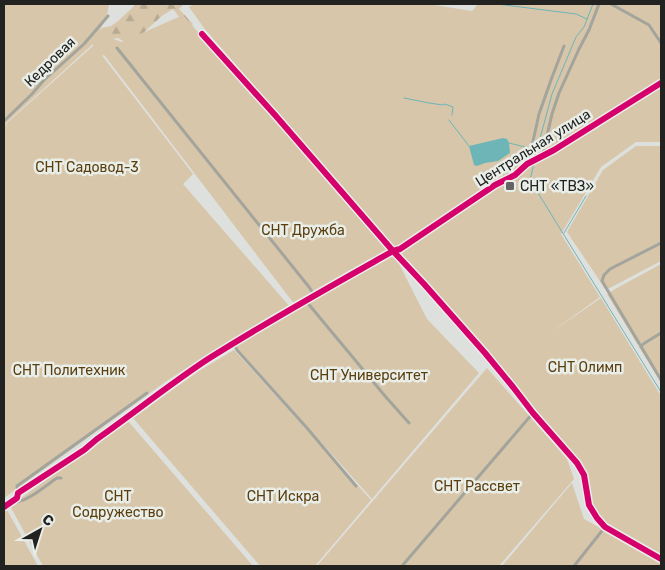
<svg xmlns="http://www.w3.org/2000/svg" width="665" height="570" font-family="Rubik,sans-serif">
  <defs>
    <pattern id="forest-firs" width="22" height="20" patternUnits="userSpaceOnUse" patternTransform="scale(1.25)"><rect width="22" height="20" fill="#d7c6aa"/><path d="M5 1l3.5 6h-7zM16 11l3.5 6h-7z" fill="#b8aa92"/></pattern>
  </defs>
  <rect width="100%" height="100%" fill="#dee0dd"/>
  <path fill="url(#forest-firs)" d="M135,4h49l-5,5 14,15 -4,5 -16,-20 -10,6 -21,19 -18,8c-15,-13 -13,10 -24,16l-7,-10v-10l9,-10 9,-2 7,-5 16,-15z"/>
  <path fill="#d7c6aa" d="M4,4h105l-2,12 -14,28 -88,80 3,3 -2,-3 88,-79 99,129 -10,10 107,123 -86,50 -39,25 -161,116z
    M194,4h234l44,7 6,-7h183v138h-25l-35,25 -40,67 39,63 -50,36 51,-35 60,98v164l-55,-31 -11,-9 -8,-15 -5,-30 -12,-17 -37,-43 -35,-44 2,-2 -296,-341 -15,-21z
    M183,15l206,235 -94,55 -200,-262 7,-8 20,7z
    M636,146h25v115l-55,29 -39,-58 36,-62z
    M394,254l33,65 52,54 -107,126 -137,-153z
    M661,264v68l-23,13 -31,-51 10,-6z
    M661,334v48l-22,-35z
    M234,350l137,150 -56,66h-55l-127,-148 66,-47z
    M487,368l80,91 7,20 -75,87h-182z
    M128,421l125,145h-210l-33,-60z
    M572,483l12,36 77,43v4h-159z
    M6,508l32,58h-34v-56z"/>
  <path fill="#6db5b7" d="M503,138l4,1 2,4 1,10 -12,8 -13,2 -8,3 -3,-1 -5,-19z"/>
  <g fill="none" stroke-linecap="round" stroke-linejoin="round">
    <path stroke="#6db5b7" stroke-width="1" d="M497,4l79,10 11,5
      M404,98l25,5 14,2 2,-1 8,3 -1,8
      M449,120l20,26
      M509,143l20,5
      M535,157l17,-63 24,-57 8,-10 9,-23
      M534,163l-4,17 131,212
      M564,233l22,-37"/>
    <path stroke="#a3a49b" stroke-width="3" d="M611,4l38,21 12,18
      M202,34l73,81 118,136 31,33 61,69 28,34 20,26 44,50 7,12 5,30 8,13 8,9 56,32
      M117,48l192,239 6,9
      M4,121l28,-27 12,-14 40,-36 24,-28
      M542,157l10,-43 7,-21 20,-44 10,-19 10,-26
      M528,164l11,-50 12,-34 13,-34
      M661,243l-51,26 -6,6 -2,6 59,99
      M306,301l79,95 24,27
      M234,344l3,6 70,78 49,58
      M641,347l2,-3 18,-11
      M18,493l-1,-7 130,-93
      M14,499l3,3c14,-3 28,-16 40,-24h4
      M4,507l13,-9 1,-5 66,-43 13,-11c37,-26 73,-55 111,-80 60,-38 123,-73 185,-108l7,-2 95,-64 20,-10 12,-11 27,-14 107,-67
      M402,566l131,-153
      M574,566l31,-39"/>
    <g stroke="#eaeee9" stroke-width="9">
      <path id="cycleway" d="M202,34l73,81 118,136 31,33 61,69 28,34 20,26 44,50 7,12 5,30 8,13 8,9 56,32
        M4,507l13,-9 1,-5 66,-43 13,-11c37,-26 73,-55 111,-80 60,-38 123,-73 185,-108l7,-2 95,-64 20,-10 12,-11 27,-14 107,-67"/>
    </g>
    <use href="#cycleway" stroke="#d6006c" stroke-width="6"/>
  </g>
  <rect fill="#646563" stroke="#eaeee9" stroke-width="2" x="505" y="181" width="10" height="10" rx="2.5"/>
  <g text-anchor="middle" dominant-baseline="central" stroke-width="5" stroke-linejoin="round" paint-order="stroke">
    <g font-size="14" fill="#222321" stroke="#eaeee9">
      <text transform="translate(50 62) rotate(-44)">Кедровая</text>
      <text transform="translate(533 148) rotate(-32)">Центральная улица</text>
    </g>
    <g font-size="14" fill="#5b3e0e" stroke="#eaeee9">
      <text x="87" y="167">СНТ Садовод-3</text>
      <text x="303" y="230">СНТ Дружба</text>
      <text x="585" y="367">СНТ Олимп</text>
      <text x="69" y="370">СНТ Политехник</text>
      <text x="369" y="375">СНТ Университет</text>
      <text x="477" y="486">СНТ Рассвет</text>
      <text x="118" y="496">СНТ<tspan x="118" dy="16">Содружество</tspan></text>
      <text x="283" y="496">СНТ Искра</text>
    </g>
    <g font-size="14" fill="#222321" stroke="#eaeee9" text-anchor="start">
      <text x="520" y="186">СНТ «ТВЗ»</text>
    </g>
  </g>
  <rect width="665" height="570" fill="none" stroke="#222321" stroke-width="10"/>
  <g transform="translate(40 530) rotate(39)" stroke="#eaeee9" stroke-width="4" paint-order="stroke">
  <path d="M0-4L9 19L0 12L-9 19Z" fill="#222321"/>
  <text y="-8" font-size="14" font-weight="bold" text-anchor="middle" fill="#222321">С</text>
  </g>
</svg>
